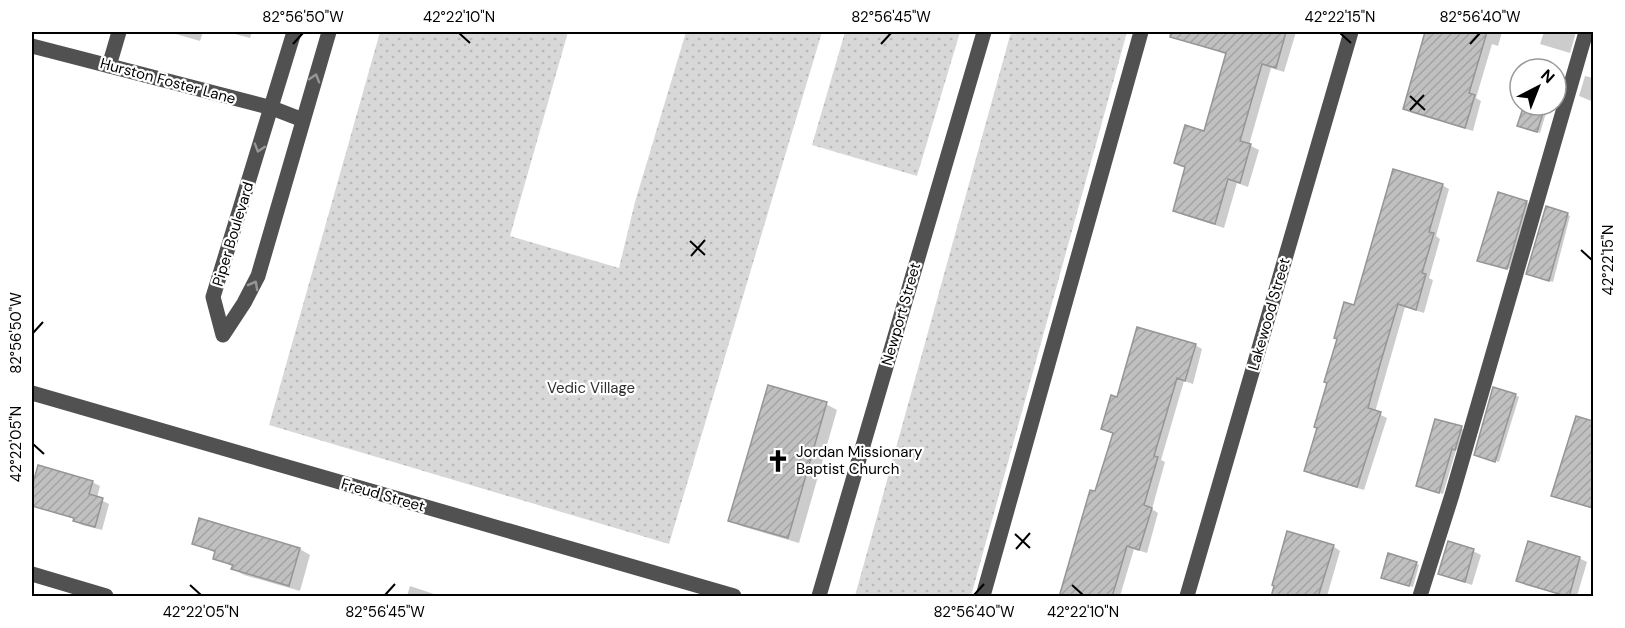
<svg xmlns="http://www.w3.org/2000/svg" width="1625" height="628" font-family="'DM Sans',sans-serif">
  <defs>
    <pattern id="green-dots" width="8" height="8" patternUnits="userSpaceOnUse" patternTransform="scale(1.5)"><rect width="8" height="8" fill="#d8d8d8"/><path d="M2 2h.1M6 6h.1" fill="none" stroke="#b8b8b8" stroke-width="1.8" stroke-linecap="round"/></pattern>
    <pattern id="building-hatch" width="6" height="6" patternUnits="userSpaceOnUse" patternTransform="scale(1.5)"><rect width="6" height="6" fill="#c0c0c0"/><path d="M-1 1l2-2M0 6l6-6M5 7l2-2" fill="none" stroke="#a3a3a3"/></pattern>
  </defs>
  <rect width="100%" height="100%" fill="#fff"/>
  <path fill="url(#green-dots)" d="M380,32h188l-58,204 109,32 16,-66 51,-170h136l-153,512 -400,-119z
    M845,32h115l-43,144 -105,-31z
    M1011,32h116l-156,564h-116z"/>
  <path fill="#0003" d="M169,32h34l-3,9z
    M227,32h25l-2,6z
    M1208,32h88l-12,40 -13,-4 -22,77 10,5 -11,37 -11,-4 -13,45 -41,-13 -8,-5 12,-42 -12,-5 30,-31 22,-77 -23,-9z
    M1438,32h64l-4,14 -6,-2 -16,54 5,3 -8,30 -61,-18 -8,-4z
    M1544,32h32l-6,21 -30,-9z
    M1585,76l9,2v24l-15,-6z
    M1543,111l3,2 -6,20 -21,-7z
    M1442,185l7,4 -13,47 4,3 -11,39 4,2 -9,33 -19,-6 -30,105 12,6 -23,72 -51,-15 -7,-4 49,-164z
    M1526,202l4,2 -19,65 -32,-8z
    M1567,214l3,2 -17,66 -22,-7z
    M1195,345l7,4 -9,35 -9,-3 -23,79 4,2 -13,47 6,4 -11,40 -13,-4 -14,47h-59l35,-103 18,-59 -11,-5 15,-31z
    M1515,395l4,2 -20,65 -20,-6z
    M826,404l11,6 -38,133 -58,-17 -11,-6z
    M1577,418l17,5v86l-34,-10 -7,-4z
    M1461,428l3,2 -6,20h-2l-13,44 -22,-7z
    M39,467l53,15 8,4 -3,12 12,6 -7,26 -20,-5 -8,-4 1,-2 -43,-13v-13z
    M193,543l107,6 10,6 -10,36 -56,-16 -11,-6 1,-2 -20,-9 2,-5z
    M1333,546l7,5 -13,45h-56z
    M1473,551l8,4 -9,30 -25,-8 -7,-4z
    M1579,558l8,4 -10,34h-12l-40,-11 -7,-5z
    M1416,563l3,2 -6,22 -27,-8z
    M410,586l30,10h2h-35z"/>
  <path fill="url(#building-hatch)" stroke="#959595" stroke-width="1.5" d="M1171,32h115l-10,36 -14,-4 -22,77 11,3 -11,39 -12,-4 -13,45 -42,-13 12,-44 -11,-4 11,-38 19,6 22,-78 -56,-16z
    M1425,32h62l-18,61 6,2 -10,33 -62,-19z
    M1524,105l20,5 -7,22 -20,-6z
    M1393,169l50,15 -14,48 5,1 -12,40 4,1 -10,36 -18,-6 -17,57 -13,47 13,4 -24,75 -53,-16 13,-43 -3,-1 13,-44 -3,-1 13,-43 -3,-1 10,-36 10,3z
    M1498,192l29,9 -20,68 -30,-8z
    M1546,206l22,7 -19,68 -23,-7z
    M1137,327l59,17 -11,37 -8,-3 -23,78 4,1 -14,48 8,3 -13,42 -12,-4 -15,51h-53l31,-107 5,1 18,-58 -12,-4 10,-34 6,2z
    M768,385l59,17 -39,136 -60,-17z
    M1493,387l23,7 -21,68 -21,-7z
    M1576,416l17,5v87l-42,-12z
    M1435,419l27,7 -7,24 -3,-1 -13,44 -23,-7z
    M38,465l55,16 -4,13 14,4 -8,29 -22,-6 1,-3 -42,-12v-19z
    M199,518l101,30 -11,38 -58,-17 2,-4 -20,-6 2,-8 -23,-7z
    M1287,531l47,14 -16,52h-47l3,-11 -2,-1z
    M1448,541l26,8 -9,33 -27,-8z
    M1528,541l52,16 -11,40 -53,-16z
    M1388,553l29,9 -8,24 -28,-8z"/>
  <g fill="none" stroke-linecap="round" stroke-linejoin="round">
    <path stroke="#515151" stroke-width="15" d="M32,46l240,62 31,12
      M109,66l10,-34
      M223,335l21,-32 14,-27 71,-244
      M223,335l-10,-38 81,-265
      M32,393l702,203
      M32,574l74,22
      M819,596l165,-564
      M983,596l158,-564
      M1187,596l164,-564
      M1420,596l32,-101 134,-463"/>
  </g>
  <defs><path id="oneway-chevron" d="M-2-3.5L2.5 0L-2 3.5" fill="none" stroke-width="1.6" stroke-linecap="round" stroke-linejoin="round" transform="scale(1.5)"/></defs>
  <g stroke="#979797">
    <use href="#oneway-chevron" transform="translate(315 78) rotate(-73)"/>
    <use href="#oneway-chevron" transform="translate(259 148) rotate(107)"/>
    <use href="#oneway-chevron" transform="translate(254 285) rotate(-62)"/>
  </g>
  <path fill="none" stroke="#000" stroke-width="2" d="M459,33l11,10M1340,33l11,10M293,44l10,-11M881,44l10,-11M1470,44l10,-11M1410,96l15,14M1410,110l14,-15M690,241l15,14M1581,250l11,10M691,256l14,-16M33,333l10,-11M33,444l11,10M1015,534l15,14M1016,549l14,-16M190,585l11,10M1072,585l11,10M385,595l10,-11M974,595l10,-11"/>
  <defs>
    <g id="church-bare" transform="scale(1.8)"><path d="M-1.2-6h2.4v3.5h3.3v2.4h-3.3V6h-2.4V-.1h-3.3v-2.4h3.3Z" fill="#000" stroke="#fff" stroke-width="2.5" paint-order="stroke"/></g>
  </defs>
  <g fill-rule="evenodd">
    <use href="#church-bare" x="778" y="461"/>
  </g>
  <g text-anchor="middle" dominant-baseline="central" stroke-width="4.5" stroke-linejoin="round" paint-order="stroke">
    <g font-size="15" fill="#000" stroke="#fff">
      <text transform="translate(168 81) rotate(15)">Hurston Foster Lane</text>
      <text transform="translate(233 234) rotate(-73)">Piper Boulevard</text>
      <text transform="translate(901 314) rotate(-74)">Newport Street</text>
      <text transform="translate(1269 314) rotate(-74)">Lakewood Street</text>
      <text transform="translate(383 495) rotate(16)">Freud Street</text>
    </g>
    <g font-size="15" fill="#2f2f2f" stroke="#fff">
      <text x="591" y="388">Vedic Village</text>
    </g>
    <g font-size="15" fill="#000" stroke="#fff" text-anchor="start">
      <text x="796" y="452">Jordan Missionary<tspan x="796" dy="17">Baptist Church</tspan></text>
    </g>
  </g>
  <rect width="1625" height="628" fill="none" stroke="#ffffff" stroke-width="66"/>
  <g transform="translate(1538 87) rotate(42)"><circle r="28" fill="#ffffff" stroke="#999999" stroke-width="1.5"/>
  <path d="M0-4.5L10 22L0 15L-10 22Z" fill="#000000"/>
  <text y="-9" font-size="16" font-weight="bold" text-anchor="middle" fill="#000000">N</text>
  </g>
  <rect x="33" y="33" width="1559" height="562" fill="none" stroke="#000" stroke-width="2"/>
  <g font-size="15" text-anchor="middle" fill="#000">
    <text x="303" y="22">82°56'50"W</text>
    <text x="459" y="22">42°22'10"N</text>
    <text x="891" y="22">82°56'45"W</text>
    <text x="1340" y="22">42°22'15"N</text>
    <text x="1480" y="22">82°56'40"W</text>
    <text transform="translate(1608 260) rotate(-90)" y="5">42°22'15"N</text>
    <text transform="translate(16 333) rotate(-90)" y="5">82°56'50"W</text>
    <text transform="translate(16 444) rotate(-90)" y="5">42°22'05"N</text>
    <text x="201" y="617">42°22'05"N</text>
    <text x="385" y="617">82°56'45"W</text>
    <text x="974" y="617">82°56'40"W</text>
    <text x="1083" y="617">42°22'10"N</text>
  </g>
</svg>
